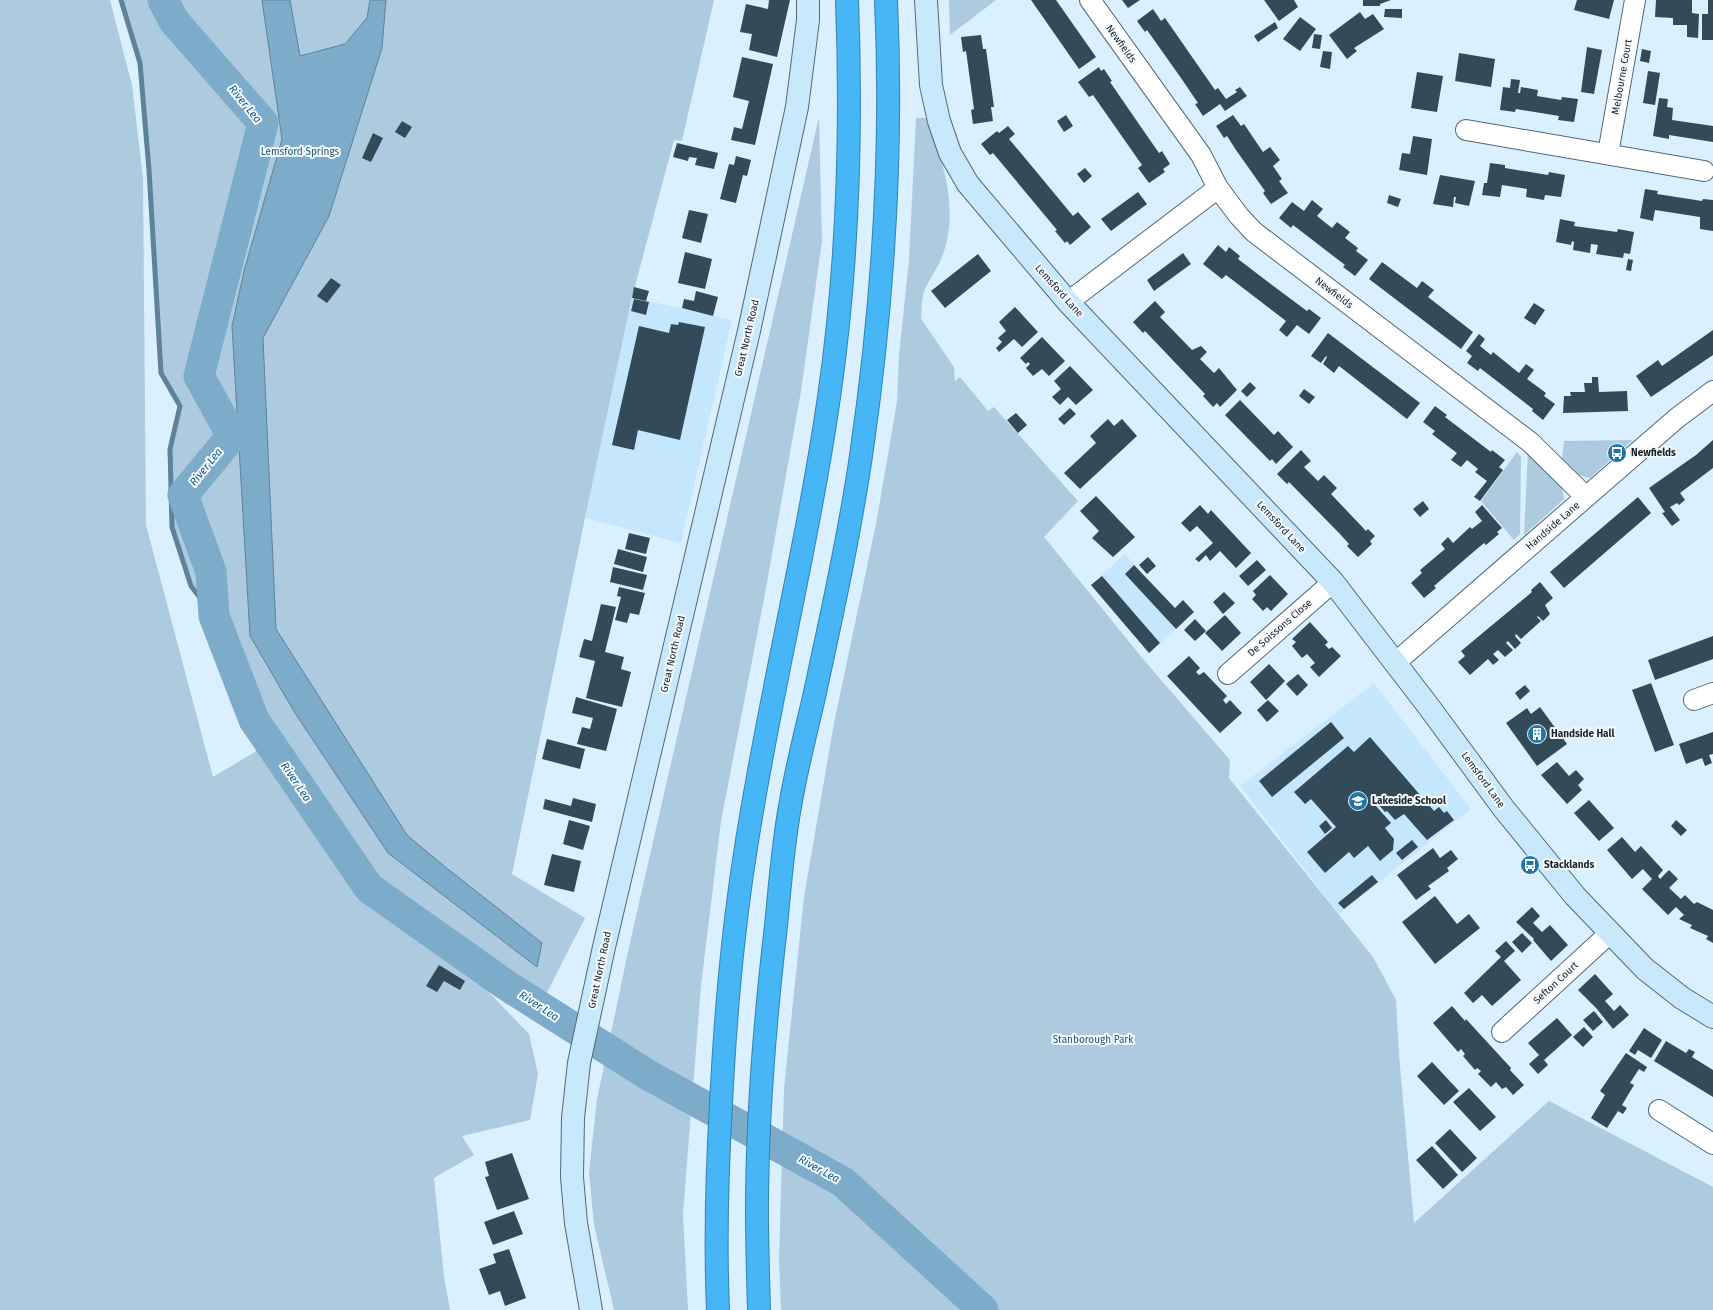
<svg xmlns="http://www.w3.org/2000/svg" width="1713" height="1310" font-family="'Fira Sans',sans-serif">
  <rect width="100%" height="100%" fill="#dbf0ff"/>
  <path fill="#c5e7fe" d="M632,297l100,23 -51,223 -96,-25z
    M1125,554l60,66 -36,33 -58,-68z
    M1374,683l97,126 -132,105 -99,-128z"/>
  <path fill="#adcade" d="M0,0h110l22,85 11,93 3,347 67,252 45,-27 57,71 35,60 44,41 82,57 53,55 9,40 -8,46 -68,16 12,19 -40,23 10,99 6,33h-450z
    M121,0h593l-32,141 -8,-1 -42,157 -47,221 -73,356 73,44 -45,88 -166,-114 -120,-172 -40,-104 -23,-30 -19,-59 -2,-78 10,-43 -19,-33 -12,-203 -9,-107z
    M949,0h47l-46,35z
    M819,117l3,124 -21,150 -37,208 -43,222 -20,165 -18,228 5,96h-74l-20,-85 -5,-53 8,-73 34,-161z
    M916,118h11c16,43 33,93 15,139 -4,11 -12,21 -17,32 -4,8 -3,21 -4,30l33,48 1,14 5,-4 28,34 6,-4 84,94 -34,36 99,122 87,101 -1,18 144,179 23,43 3,55 15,168 135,-122 164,86v123h-932l-2,-51 5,-171 20,-191 30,-174 42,-199 21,-122 2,-47 10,-95z
    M1633,440l-43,38 -12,-3 -16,-16 2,-18z
    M1528,451c17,15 34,24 36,48l-40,36z
    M1517,452l4,5 -1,77 -6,6 -33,-39z"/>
  <path fill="#7dabca" stroke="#5e8299" d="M262,0h28l10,56 45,-12 22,-26 3,-18h16l-4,48 -53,168 -66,122 13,291 131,206 37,31 98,77 -5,24 -149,-114 -93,-140 -45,-77 -18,-310 12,-55 38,-132z"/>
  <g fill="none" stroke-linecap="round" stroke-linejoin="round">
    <path stroke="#5e8299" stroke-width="5" d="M121,0l19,63 9,107 12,203 19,33 -10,43 2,78 19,59 23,30"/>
    <path stroke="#7dabca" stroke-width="31" d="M163,0l11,21 89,102 -64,253 33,60 -49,59 28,77 3,44 40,104 115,168 137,97 142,90 195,107 140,128"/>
  </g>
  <path fill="#334a58" d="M769,0h21l-13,57 -28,-7 3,-16 -12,-2 6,-28 22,5z
    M1031,0h25l40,57 -17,12z
    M1122,0h18l-12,8z
    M1264,0h30l4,7 -19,14z
    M1363,0h28l-11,4v2h-17z
    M1577,0h37l-5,19 -35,-9z
    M1656,0h36v13l7,1 -1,24 -11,-1v-12h-14v-7l-18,-1z
    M1708,0h5v40h-11v-26h6z
    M1153,9l8,12 4,-3 50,72 3,-2 8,11 11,-7 -2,-2 5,-3 7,9 -22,15 -5,-7 -17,12 -8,-12 3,-1 -17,-25 -34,-48 -2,2 -8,-11z
    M1385,9h17v9l-18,-1z
    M1360,12l5,7 8,-5 11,15 -30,19 3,3 -10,8 -18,-24z
    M1300,17l16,12 -16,22 -17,-12z
    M1275,22l3,6 -20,14 -4,-6z
    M1314,34l8,1 -2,14 -8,-1z
    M981,35l2,14h3l8,58h-3l2,14 -20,3 -2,-14 3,-1 -8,-58 -3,1 -2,-15z
    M1587,47l15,3 -8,44 -13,-2z
    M1642,49l9,2 -2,12 -9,-2z
    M1323,51l9,1 -2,17 -10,-2z
    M1459,53l36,6 -4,28 -36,-6z
    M742,57l31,7 -18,81 -24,-5 3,-13 8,2 7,-28 -16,-4z
    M1099,67l2,4 3,-2 8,12 -2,1 33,48 16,23 3,-2 8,13 -7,5 2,3 -16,11 -11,-15 4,-3 -49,-70 -4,2 -11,-15z
    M1648,71l12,2 -5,32 -12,-2z
    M1417,72l26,4 -6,36 -26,-4z
    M1511,79l9,1 -2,13h2l1,-6 17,3 -1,6 24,4 1,-3 16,2 -4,23 -16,-2 1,-4 -43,-7 -1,3 -15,-2 3,-23 7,1z
    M1659,98l9,1 -1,8 6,1 -1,12 41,6v16l-44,-7v4l-16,-3z
    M1066,115l7,11 -9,6 -7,-11z
    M1233,115l8,11 3,-2 19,28 7,-5 10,13 -7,6 9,13 -3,2 9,12 -17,11 -8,-11 2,-2 -29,-41 -9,-14 -3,2 -8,-12z
    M402,121l10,6 -7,11 -10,-6z
    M1008,126l7,8 -6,5 11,13 53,64 5,-4 13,15 -21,18 -3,-4 -2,2 -10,-12 2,-1 -64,-77 -3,2 -9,-11 16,-13 2,2z
    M373,133l10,5 -12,24 -9,-4z
    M1413,136l19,3 -5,36 -28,-5 3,-17 8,1z
    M677,143l41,10 -4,16 -19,-4 2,-7 -8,-1 -1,4 -15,-4z
    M736,156l15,4 -4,16 -4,-1 -7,28 -16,-4 9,-35 5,1z
    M1490,163l15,2v3l43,7 1,-3 16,3 -4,22 -16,-2 -1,5 -18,-3 1,-8 -25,-4 -2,12 -18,-2 2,-12h3z
    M1085,168l7,8 -8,7 -7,-9z
    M1440,175l35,6 -6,25 -14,-3 1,-6h-2l-1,10 -20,-3z
    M1645,189l13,2 -1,3 45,7 1,-2 10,1v31l-13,-2v-12l-45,-7 -2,11 -13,-3z
    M1138,192l9,12 -36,27 -10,-12z
    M1389,195l12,4 -3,8 -11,-4z
    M1312,200l11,9 -6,7 15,12 5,-6 13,10 -5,6 13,10 -2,3 12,9 -13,16 -12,-9 2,-2 -52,-40 -2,3 -12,-10 13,-16 12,9z
    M689,210l19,4 -7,29 -19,-5z
    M1560,219l15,3 -1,4 43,6 1,-3 16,3 -4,22 -6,-1 -1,5 -27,-4 2,-9 -7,-1 -1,9 -17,-3 1,-8 -2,-1 -1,4 -15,-3z
    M1218,245l8,7 3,-5 11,9 -2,3 34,26 35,26 2,-2 12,9 -12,16 -12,-9 -10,12 -8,-7 7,-9 -60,-46 -4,4 -19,-15z
    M685,252l27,7 -7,30 -27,-6z
    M1183,253l8,11 -37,27 -7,-11z
    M978,254l13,17 -46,37 -14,-17z
    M1628,259l5,1 -2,11 -5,-1z
    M1382,262l35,26 5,-7 12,9 -6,7 45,35 -12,17 -92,-70z
    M331,278l10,7 -14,18 -10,-7z
    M634,287l15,4 -3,10 -14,-3z
    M696,291l22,6 -5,19 -31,-8 2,-9 10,2z
    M634,299l15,3 -3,13 -15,-4z
    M1155,301l10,11 -5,5 32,33 9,-4 6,6 -7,7 14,14 5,-5 18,22 -17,17 -3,-4 -4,4 -10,-11 2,-2 -60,-63 -2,2 -10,-11z
    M1534,303l11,7 -10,15 -11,-7z
    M1015,307l23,25 -16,15 -8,-8 -15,13 -3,-4 6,-6 -4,-4 8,-7 -7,-9z
    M679,322l26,5 -25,113 -42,-10 -4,20 -22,-5 27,-119 30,7 2,-9 7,1z
    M1713,330v25l-62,42 -15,-21 22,-16 4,6z
    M1328,333l92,70 -13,16 -68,-53 -5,7 -11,-9 4,-7 -1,-1 -5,7 -10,-7z
    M1479,334l6,5 -5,7 11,9 2,-3 26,21 7,-9 8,6 -7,9 19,14 -2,3 11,8 -12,16 -11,-9 1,-2 -53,-41 -2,3 -11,-8 5,-7 -6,-5z
    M1042,337l23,24 -16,15 -7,-7 -9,7 -7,-8 4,-4 -2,-2 -2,2 -6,-6z
    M1070,366l23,24 -17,15 -8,-8 -8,8 -8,-8 9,-8 -7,-8z
    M1592,377h6l1,15 28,-1 1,20 -65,2 1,-17h7l-1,-4h15l-1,-9h8z
    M1250,382l6,6 -9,9 -6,-6z
    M1304,389l11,8 -6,7 -10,-8z
    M1240,400l34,35 4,-4 15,16 -17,17 -4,-5 -2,2 -45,-46z
    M1435,406l12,9 -2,2 46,35 1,-2 13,10 -6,7 4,3 -23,31 -6,-4 13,-16 -12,-9 3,-3 -11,-9 -6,7 -10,-7 6,-7 -25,-19 3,-3 -12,-9z
    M1070,408l6,6 -12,11 -6,-6z
    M1016,413l11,12 -9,8 -11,-13z
    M1108,419l6,7 8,-7 15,17 -57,53 -16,-16 32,-30 -6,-7z
    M1713,440v28l-33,25 5,7 -6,5 -2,-2 -7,4 10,13 -8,6 -10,-13 3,-1 -16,-24 47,-33z
    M1301,450l10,11 -7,6 14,14 6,-6 13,13 -6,6 35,37 2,-2 7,7 -5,5 2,3 -14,13 -11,-11 2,-2 -10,-11 -50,-51 -2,2 -10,-10z
    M1096,496l39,41 -22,20 -21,-19 7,-7 -19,-20z
    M1638,497l13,16 -87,75 -14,-16z
    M1423,501l6,8 -9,8 -7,-8z
    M1200,505l8,9 3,-4 40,43 -15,15 -16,-17 -10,10 -4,-6 -7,7 -4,-3 18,-16 -16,-17 -7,6 -9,-9z
    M1482,505l20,23 -5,4 2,2 -13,11 -2,-2 -13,11 -37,32 2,2 -12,10 -13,-15 11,-10 -2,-3 25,-21 -4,-5 7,-7 5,6 17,-16 2,2 10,-8 -7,-9z
    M629,533l21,5 -4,16 -21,-5z
    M618,549l29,8 -4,15 -29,-8z
    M1148,557l8,9 -9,8 -8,-9z
    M1257,560l9,10 -18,16 -9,-10z
    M1134,565l41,43 8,-8 11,12 -18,17 -51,-55z
    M613,567l34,8 -4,15 -33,-8z
    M1270,575l18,19 -17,17 -4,-4 -4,4 -11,-12 4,-4 -3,-4z
    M1102,576l58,67 -11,10 -58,-68z
    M1540,582l13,16 -8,7 5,9 -7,7 -5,-5 -1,1 4,4 -20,18 -5,-5 -1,2 6,7 -6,6 -7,-8 -2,2 7,7 -8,7 -7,-7 -5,4 6,6 -6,5 -5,-6 -18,16 -12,-13 7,-6 -4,-5 71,-59 -1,-2z
    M619,587l26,6 -6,22 -9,-2 -3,10 -12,-3 6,-23 -4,-1z
    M1224,592l11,11 -12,11 -10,-12z
    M601,604l15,3 -11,45 19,5 -3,12 10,3 -9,35 -36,-9 9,-37 -16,-4 5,-18 8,2z
    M1225,615l16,18 -19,18 -17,-18z
    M1195,619l11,12 -11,10 -11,-11z
    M1310,622l18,20 -3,3 4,4 3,-2 9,9 -22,21 -9,-10 5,-4 -8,-9 -5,4 -10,-12 4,-4 -4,-3z
    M1713,636v23l-58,21 -7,-20z
    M1189,656l11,12 -4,4 3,3 5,-3 23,24 -4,4 3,4 4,-4 12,13 -22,20 -53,-57z
    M1269,664l16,17 -19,19 -16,-18z
    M1298,674l10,11 -11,11 -11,-12z
    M1651,683l23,62 -19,7 -23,-62z
    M1525,685l5,6 -10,9 -5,-7z
    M576,697l41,12 -11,42 -29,-7 5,-17 8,2 3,-11 -21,-5z
    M1268,700l11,11 -12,11 -10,-12z
    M1540,707l27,37 -30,22 -31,-43 21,-15 4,6z
    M1331,722l13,16 -72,59 -13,-16z
    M1713,732v22l-4,1 3,8 -7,3 -3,-8 -16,6 -7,-20z
    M1370,737l64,74 5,-4 5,6 3,-2 7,9 -27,20 -23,-26 -9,6 -8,-9 -2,1 -7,-8 -2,2 15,17 -6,5 9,11 -1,11 -13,11 -12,-15 -14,12 -5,-6 -24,21 -18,-21 29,-25 -25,-28 -6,5 -11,-12 54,-46 6,6z
    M547,739l38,10 -5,20 -38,-10z
    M1557,762l12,14 7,-6 8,9 -6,6 4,5 -15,14 -26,-29z
    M573,798l23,6 -4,18 -49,-13 2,-10 26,7z
    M1589,800l25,28 -15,13 -25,-28z
    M569,820l21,6 -7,24 -20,-6z
    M1326,820l6,8 -7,6 -6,-8z
    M1676,820l11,10 -6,6 -10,-10z
    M1622,837l13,15 6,-6 22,24 -5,6 2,3 9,-9 9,9 -9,9 12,11 4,-4 9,9 3,-2 16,8v33l-7,-4 2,-3 -18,-8 2,-3 -13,-6 5,-4 -8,-8 -8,8 -26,-26 10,-10 -9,-10 -11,10 -25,-29z
    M1412,840l6,7 -16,13 -6,-7z
    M1433,848l7,10 11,-8 7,9 -11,9 2,3 -21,15 3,3 -15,11 -19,-25z
    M552,854l29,7 -7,31 -30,-7z
    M1372,875l6,7 -34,27 -6,-6z
    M1435,896l22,28 12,-10 11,14 -45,36 -33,-42z
    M1532,907l8,9 -7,7 9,9 8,-7 18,20 -17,16 -18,-21 1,-1 -18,-17z
    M1522,933l10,10 -10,10 -10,-11z
    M1506,941l9,10 -11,10 17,19 -29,26 -10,-11 -9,8 -9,-10 37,-36 -6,-6z
    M439,965l26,16 -5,9 -16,-9 -7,11 -11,-6z
    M1595,974l18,20 -8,7 9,10 6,-6 9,10 -16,14 -16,-20 -19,-19z
    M1452,1006l13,15 1,-2 45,49 -1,2 14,15 -11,10 -7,-8 -4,2 -6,-7 -5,5 -13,-13 3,-3 -4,-3 -2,2 -12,-14 2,-2 -4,-5 -3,3 -25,-29z
    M1594,1011l9,11 -10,9 -10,-11z
    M1557,1018l15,17 -28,25 4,5 -10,9 -9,-10 10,-9 -11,-12z
    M1584,1027l9,10 -10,10 -10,-10z
    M1644,1028l18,12 -11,18 -13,-8 -3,5 -6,-4z
    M1666,1041l20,12 3,-4 6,3 -3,5 21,13v27l-59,-36z
    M1626,1053l21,14 -3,5 -5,-3 -9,14 4,2 -12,20 5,3 -4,6 -5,-3 -11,17 -16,-10 14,-23 -5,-4z
    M1432,1062l27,29 -15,14 -27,-29z
    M1469,1088l27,29 -16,14 -27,-29z
    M1450,1129l27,29 -15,14 -27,-29z
    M1432,1146l26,29 -15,14 -27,-29z
    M512,1153l17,46 -32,11 -12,-33 4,-1 -4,-14z
    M514,1211l9,23 -30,11 -9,-23z
    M509,1249l17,49 -21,8 -5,-15 -11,4 -10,-26 17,-6 -3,-9z"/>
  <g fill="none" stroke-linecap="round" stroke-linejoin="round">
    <g stroke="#516878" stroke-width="22">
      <path id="street" d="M1090,0l111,155 17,33 21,28 15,16 276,210 56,55
        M1466,130l238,41
        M1608,154l27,-154
        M1068,302l150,-114
        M1395,663l282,-245 36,-27
        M1228,674l105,-92
        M1694,700l19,-7
        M1502,1032l108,-99
        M1659,1110l54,34"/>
    </g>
    <g stroke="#516878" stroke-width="24">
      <path id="secondary" d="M926,0l5,85 8,36 11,32 18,31 100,118 265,280 96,125 75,102 71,87 70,73 37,29 31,19
        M591,1310l-15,-87 -4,-46 1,-59 6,-55 25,-116 145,-616 48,-224 11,-87v-20"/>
    </g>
    <g stroke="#3682ae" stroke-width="24">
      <path id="highway" d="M718,1310c-3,-69 -1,-137 3,-206 4,-83 11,-167 24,-250 23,-153 62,-304 84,-457 19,-131 23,-265 18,-397
        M759,1310c-1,-33 -2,-66 -2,-99 0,-96 8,-191 19,-285 4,-41 7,-84 15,-125 6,-35 15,-69 23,-104 17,-79 35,-160 47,-241 22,-151 32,-303 25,-456"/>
    </g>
    <use href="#street" stroke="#fff" stroke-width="20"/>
    <use href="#secondary" stroke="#c8e9fc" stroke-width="22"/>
    <use href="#highway" stroke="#46b6f6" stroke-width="22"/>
  </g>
  <defs>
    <g id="bus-disc" transform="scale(1)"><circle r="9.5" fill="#2077a7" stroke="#f5fafe"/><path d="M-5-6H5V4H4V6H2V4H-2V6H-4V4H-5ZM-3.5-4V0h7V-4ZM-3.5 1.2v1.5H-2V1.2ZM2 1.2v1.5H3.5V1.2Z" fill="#fff"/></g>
    <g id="building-disc" transform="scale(1)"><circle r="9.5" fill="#2077a7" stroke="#f5fafe"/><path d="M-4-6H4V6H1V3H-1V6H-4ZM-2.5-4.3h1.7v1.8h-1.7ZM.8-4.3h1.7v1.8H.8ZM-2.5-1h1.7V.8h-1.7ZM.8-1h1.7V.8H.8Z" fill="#fff"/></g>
    <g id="school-disc" transform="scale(1)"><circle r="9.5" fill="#2077a7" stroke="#f5fafe"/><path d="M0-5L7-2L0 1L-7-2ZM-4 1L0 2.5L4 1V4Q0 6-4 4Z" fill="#fff"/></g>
  </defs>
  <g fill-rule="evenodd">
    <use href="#bus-disc" x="1617" y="453"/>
    <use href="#building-disc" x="1537" y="734"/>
    <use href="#school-disc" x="1358" y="801"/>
    <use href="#bus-disc" x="1530" y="865"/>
  </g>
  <g text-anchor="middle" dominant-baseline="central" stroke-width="4" stroke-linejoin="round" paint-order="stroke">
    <g font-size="10" fill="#172127" stroke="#f5fafe">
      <text transform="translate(1121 44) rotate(54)">Newfields</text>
      <text transform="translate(1622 77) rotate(-80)">Melbourne Court</text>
      <text transform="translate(1059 291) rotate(48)">Lemsford Lane</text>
      <text transform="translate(1334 293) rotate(37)">Newfields</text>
      <text transform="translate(747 338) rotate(-77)">Great North Road</text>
      <text transform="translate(1553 526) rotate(-41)">Handside Lane</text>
      <text transform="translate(1281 527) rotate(47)">Lemsford Lane</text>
      <text transform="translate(1280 628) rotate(-41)">De Soissons Close</text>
      <text transform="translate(673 654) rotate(-77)">Great North Road</text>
      <text transform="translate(1483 780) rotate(54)">Lemsford Lane</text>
      <text transform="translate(600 970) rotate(-78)">Great North Road</text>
      <text transform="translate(1556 983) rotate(-43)">Sefton Court</text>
    </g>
    <g font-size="10" fill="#1c5272" stroke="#f5fafe">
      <text x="300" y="152">Lemsford Springs</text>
      <text x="1093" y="1040">Stanborough Park</text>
    </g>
    <g font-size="10" font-weight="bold" fill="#172127" stroke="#f5fafe" text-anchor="start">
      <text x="1631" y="453">Newfields</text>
      <text x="1551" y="734">Handside Hall</text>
      <text x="1372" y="801">Lakeside School</text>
      <text x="1544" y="865">Stacklands</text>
    </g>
    <g font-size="11" font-style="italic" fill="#0f5e87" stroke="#f5fafe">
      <text transform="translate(245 104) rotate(51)">River Lea</text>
      <text transform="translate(206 467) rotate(-51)">River Lea</text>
      <text transform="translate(296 782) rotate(56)">River Lea</text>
      <text transform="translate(539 1006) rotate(33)">River Lea</text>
      <text transform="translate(819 1169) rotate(29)">River Lea</text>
    </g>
  </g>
</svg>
